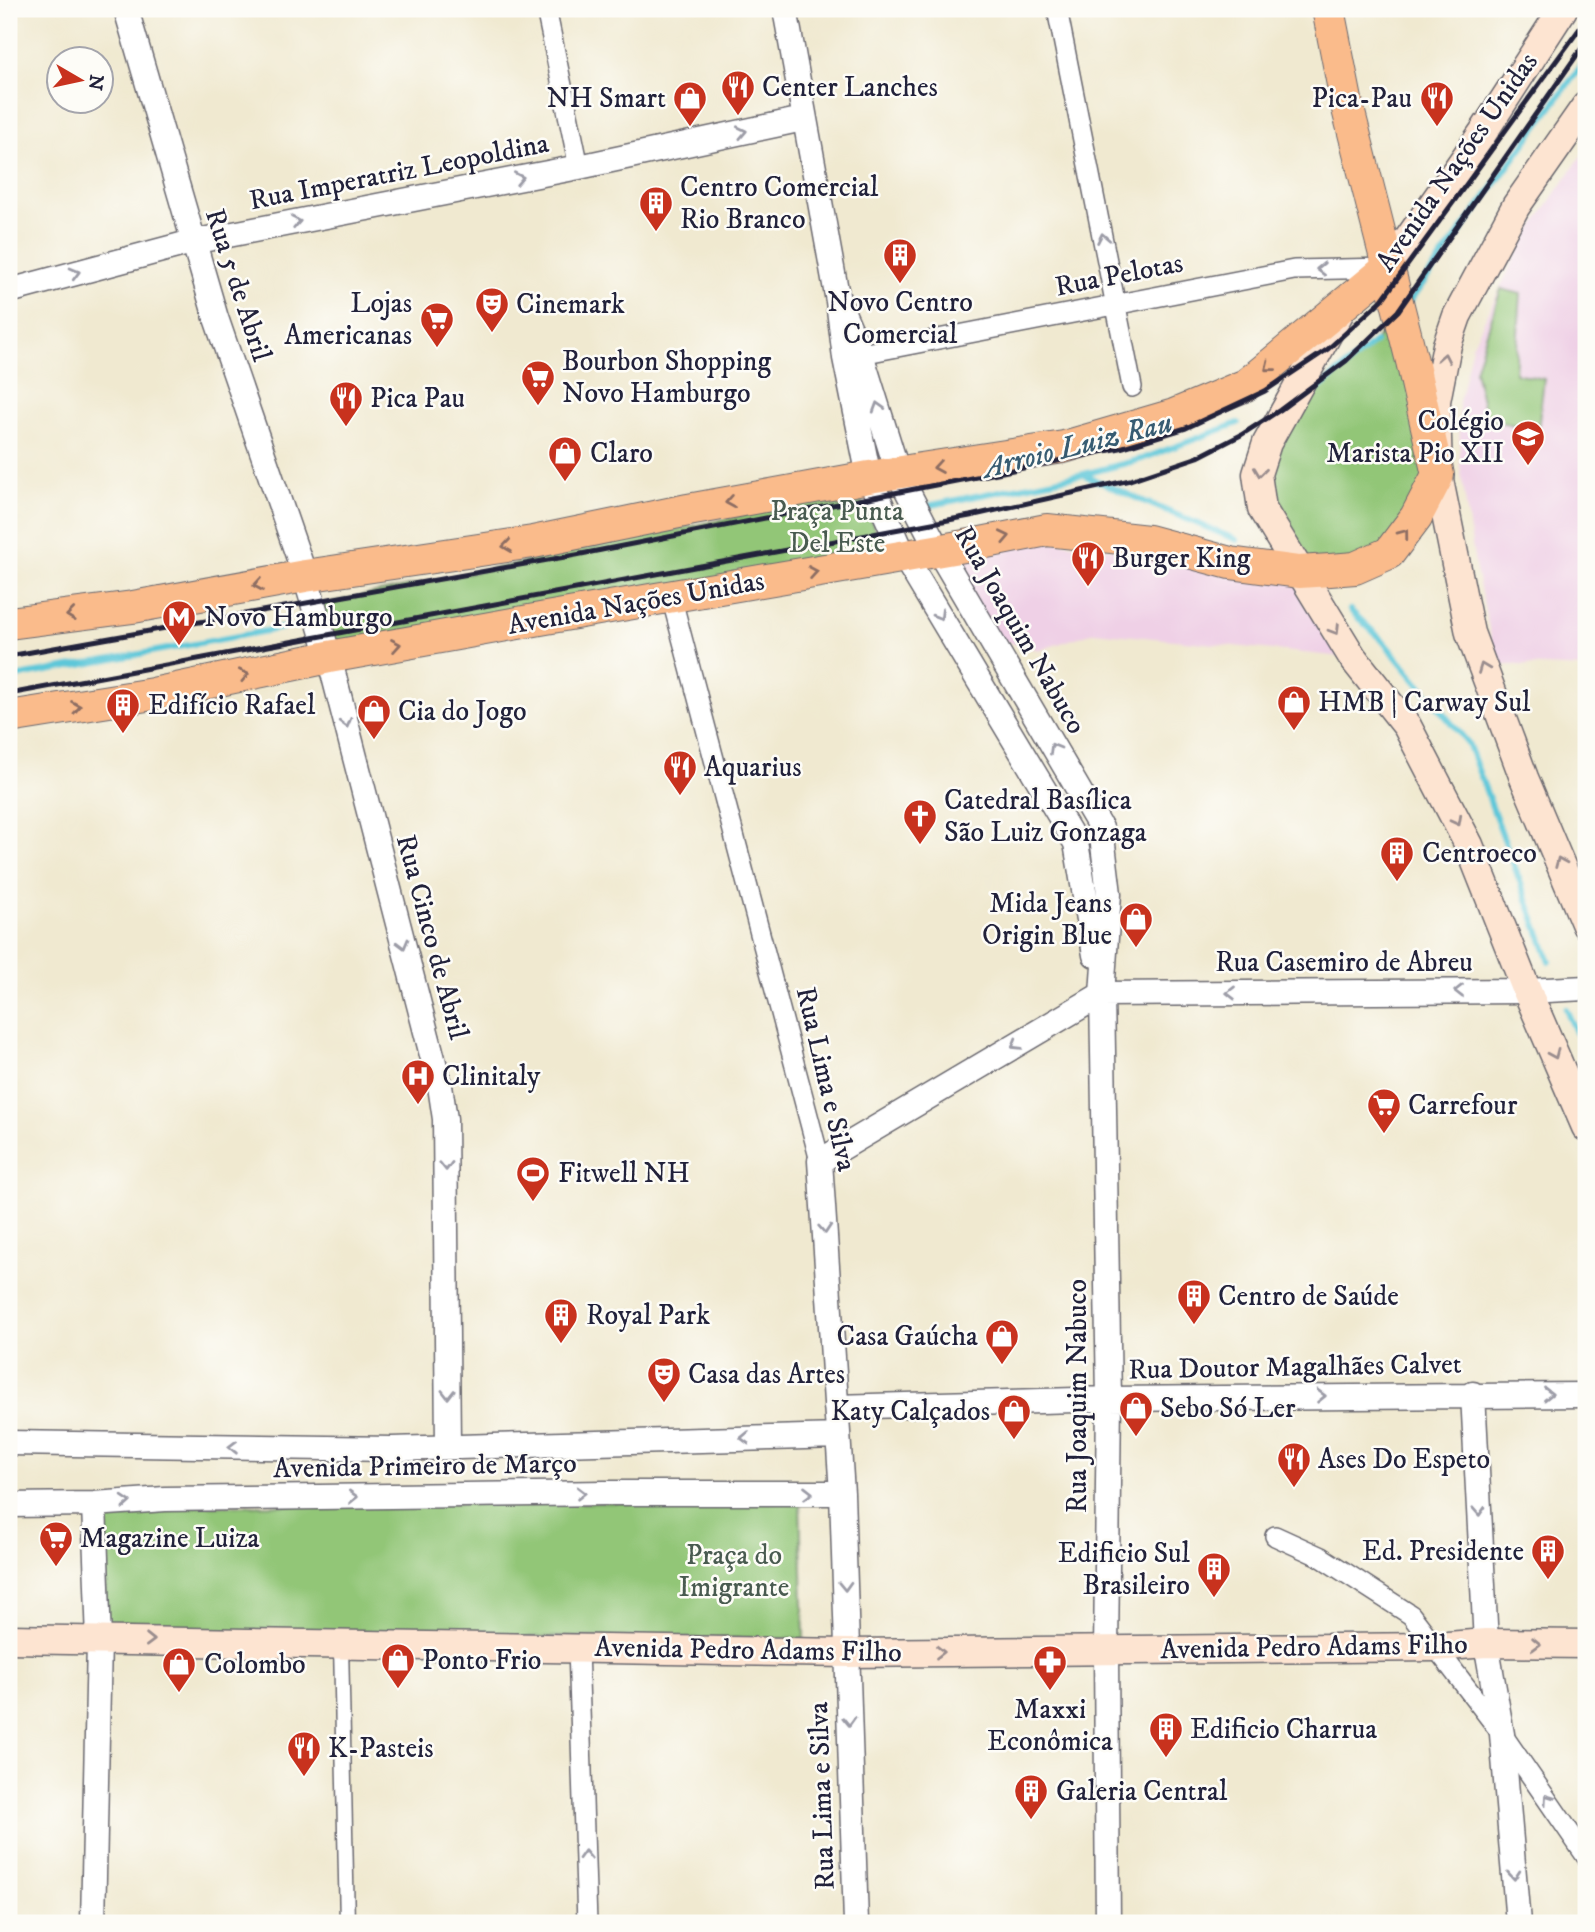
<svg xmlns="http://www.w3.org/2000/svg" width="1595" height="1932" font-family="'IM FELL DW Pica',serif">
  <rect width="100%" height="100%" fill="#fdfcf7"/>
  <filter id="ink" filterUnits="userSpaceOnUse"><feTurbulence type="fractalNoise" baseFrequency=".0143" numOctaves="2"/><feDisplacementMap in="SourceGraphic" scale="14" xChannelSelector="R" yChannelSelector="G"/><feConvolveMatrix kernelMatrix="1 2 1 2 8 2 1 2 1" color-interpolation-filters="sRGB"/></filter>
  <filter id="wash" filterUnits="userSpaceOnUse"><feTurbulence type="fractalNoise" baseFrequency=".00686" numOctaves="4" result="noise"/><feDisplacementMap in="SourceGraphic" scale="28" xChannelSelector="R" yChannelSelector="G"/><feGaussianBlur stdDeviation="1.57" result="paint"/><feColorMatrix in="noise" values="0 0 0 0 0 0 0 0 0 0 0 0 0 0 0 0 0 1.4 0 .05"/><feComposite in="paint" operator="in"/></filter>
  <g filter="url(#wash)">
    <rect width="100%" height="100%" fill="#f0e9d0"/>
    <path fill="#efd0e6" d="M1586,149v519l-89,-4 -21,-94 -16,-104 -1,-64 13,-56 50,-103z
      M1009,536l290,36 54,86 -259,-26 -54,18 -50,-12 -48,-82z"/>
    <path fill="#92c677" stroke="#5a7459" stroke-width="2" d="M1501,289l20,5 -6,79 29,6 -6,51 -52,-11 -11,-49z
      M1401,307l37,168 -49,78 -90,19 -20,-32 -12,-97 20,-38 26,-12 62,-51z
      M857,491l28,59 -558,95 -13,-39z
      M800,1501l4,138 -698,-5 -2,-117 61,-11z"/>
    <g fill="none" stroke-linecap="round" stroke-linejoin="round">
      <path stroke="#5dc7d9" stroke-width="6" d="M1408,304l176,-242
        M1313,393l62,-51
        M1084,475l59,26 94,39
        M927,506l157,-32 58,-15 96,-36
        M1350,610l32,30 86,103 82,218
        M9,678l273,-50
        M1566,1009l20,46"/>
    </g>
  </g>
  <g filter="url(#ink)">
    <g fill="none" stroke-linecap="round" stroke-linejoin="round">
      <g stroke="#6a686f" stroke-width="17">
        <path id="pedestrian" d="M341,1644l6,279"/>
      </g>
      <g stroke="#6a686f" stroke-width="22">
        <path id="minor" d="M546,9l33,158
          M1057,9l75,378
          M861,354l433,-84 94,-2
          M671,596l149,565
          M1275,1536l46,21 90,58 91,119 84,122
          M578,1648l9,275"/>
      </g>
      <g stroke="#6a686f" stroke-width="27">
        <path id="tertiary" d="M126,9l90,309 89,258 24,81 111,429 5,33 3,327
          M785,9l53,292 7,57 24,119 35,79 172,287 19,112
          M9,291l183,-49 387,-75 224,-48
          M838,301l23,53 37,119 40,77 163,278 8,66 -7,100 7,405 -3,253 2,271
          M1102,994l425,-3 59,-3
          M1473,1394l13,249 16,91 16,189
          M836,1407l273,-8 477,-4
          M9,1443l383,6 446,-13
          M9,1505l85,-1 71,-5 440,-6h237
          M93,1923l6,-282 -5,-137
          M856,1923l-14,-430 -22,-332 282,-167"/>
      </g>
      <g stroke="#6a686f" stroke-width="31">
        <path id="secondary" d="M1586,106l-70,100 -59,110 -10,29 -11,56 2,74 32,158 54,145 62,147
          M1389,267l93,-133 81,-125
          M1341,310l-74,133 -10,31 5,35 91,149 54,68 62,119 58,146 59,136
          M9,1639l839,14 587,-6 51,-4 100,1"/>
      </g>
      <g stroke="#6a686f" stroke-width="34">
        <path id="primary" d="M9,623l124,-16 172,-31 228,-34 155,-32 181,-33 195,-30 110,-32 72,-30 143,-118
          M9,717l144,-23 176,-37 217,-39 430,-74 71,-14 101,11 82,22 69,9 31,-2 25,-2 34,-15 27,-36 22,-42 -26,-114 -65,-256 -19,-96"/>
      </g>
      <use href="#pedestrian" stroke="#fff" stroke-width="14"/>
      <use href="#minor" stroke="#fff" stroke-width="19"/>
      <use href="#tertiary" stroke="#fff" stroke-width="24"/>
      <use href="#secondary" stroke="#fde4d1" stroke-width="28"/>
      <use href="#primary" stroke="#fabb8b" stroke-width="32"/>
      <path stroke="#22223b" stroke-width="5" d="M9,656l567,-101 462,-90 82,-17 66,-20 79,-37 63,-42 54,-49 204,-280
        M9,694l961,-178 160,-36 68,-23 43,-22 39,-25 66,-49 52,-50 188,-269"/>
    </g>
    <defs><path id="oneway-chevron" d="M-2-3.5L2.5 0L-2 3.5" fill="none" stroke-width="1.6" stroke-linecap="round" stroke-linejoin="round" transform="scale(1.75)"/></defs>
    <g stroke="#9c9ca7">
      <use href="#oneway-chevron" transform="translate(742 132) rotate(-12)"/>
      <use href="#oneway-chevron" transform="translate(519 178) rotate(-11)"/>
      <use href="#oneway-chevron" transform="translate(296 222) rotate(-11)"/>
      <use href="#oneway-chevron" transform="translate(1103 238) rotate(-101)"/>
      <use href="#oneway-chevron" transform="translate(1321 269) rotate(179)"/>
      <use href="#oneway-chevron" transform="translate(75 273) rotate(-15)"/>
      <use href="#oneway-chevron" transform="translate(878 407) rotate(-107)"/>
      <use href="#oneway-chevron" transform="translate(939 615) rotate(59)"/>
      <use href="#oneway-chevron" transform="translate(346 723) rotate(75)"/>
      <use href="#oneway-chevron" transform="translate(1054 748) rotate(-120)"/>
      <use href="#oneway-chevron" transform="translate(403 944) rotate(75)"/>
      <use href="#oneway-chevron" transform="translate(1459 991) rotate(180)"/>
      <use href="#oneway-chevron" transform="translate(1231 993) rotate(180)"/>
      <use href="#oneway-chevron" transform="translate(1016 1045) rotate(149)"/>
      <use href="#oneway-chevron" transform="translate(446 1166) rotate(89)"/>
      <use href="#oneway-chevron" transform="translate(825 1229) rotate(86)"/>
      <use href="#oneway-chevron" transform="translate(448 1394) rotate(90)"/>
      <use href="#oneway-chevron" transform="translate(1548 1394)"/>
      <use href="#oneway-chevron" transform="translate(1321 1396) rotate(-1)"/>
      <use href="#oneway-chevron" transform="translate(745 1438) rotate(178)"/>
      <use href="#oneway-chevron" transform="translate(233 1447) rotate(-179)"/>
      <use href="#oneway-chevron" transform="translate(581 1493) rotate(-1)"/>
      <use href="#oneway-chevron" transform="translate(808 1493)"/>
      <use href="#oneway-chevron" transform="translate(353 1497) rotate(-1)"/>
      <use href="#oneway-chevron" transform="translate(126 1502) rotate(-4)"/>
      <use href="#oneway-chevron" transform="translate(1479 1511) rotate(87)"/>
      <use href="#oneway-chevron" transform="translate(845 1586) rotate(88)"/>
      <use href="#oneway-chevron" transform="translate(849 1721) rotate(88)"/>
      <use href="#oneway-chevron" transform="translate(1548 1799) rotate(-125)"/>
      <use href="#oneway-chevron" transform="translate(585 1855) rotate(-92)"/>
      <use href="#oneway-chevron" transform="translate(1514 1875) rotate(85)"/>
    </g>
    <g stroke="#9a8d8e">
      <use href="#oneway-chevron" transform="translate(1444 358) rotate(-79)"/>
      <use href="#oneway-chevron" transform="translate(1260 472) rotate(97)"/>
      <use href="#oneway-chevron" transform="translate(1335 630) rotate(58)"/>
      <use href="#oneway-chevron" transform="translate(1483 668) rotate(-111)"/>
      <use href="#oneway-chevron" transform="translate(1457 821) rotate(62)"/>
      <use href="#oneway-chevron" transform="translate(1560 862) rotate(-113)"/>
      <use href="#oneway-chevron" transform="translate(1554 1054) rotate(66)"/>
      <use href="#oneway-chevron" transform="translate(150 1640) rotate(1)"/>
      <use href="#oneway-chevron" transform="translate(1536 1644) rotate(1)"/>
      <use href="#oneway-chevron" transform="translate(940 1652)"/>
    </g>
    <g stroke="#8e6e63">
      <use href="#oneway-chevron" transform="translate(1269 367) rotate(141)"/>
      <use href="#oneway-chevron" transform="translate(938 467) rotate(171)"/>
      <use href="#oneway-chevron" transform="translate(730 502) rotate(170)"/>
      <use href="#oneway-chevron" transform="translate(1404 534) rotate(-53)"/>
      <use href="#oneway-chevron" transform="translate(1005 537) rotate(-12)"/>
      <use href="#oneway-chevron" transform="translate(507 546) rotate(172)"/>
      <use href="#oneway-chevron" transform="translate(813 572) rotate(-10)"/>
      <use href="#oneway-chevron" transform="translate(258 585) rotate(170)"/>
      <use href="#oneway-chevron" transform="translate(71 615) rotate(173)"/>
      <use href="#oneway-chevron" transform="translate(396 645) rotate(-10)"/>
      <use href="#oneway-chevron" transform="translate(244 675) rotate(-12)"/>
      <use href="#oneway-chevron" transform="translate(76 707) rotate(-10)"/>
    </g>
  </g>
  <defs>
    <g id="restaurant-pin" transform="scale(1.75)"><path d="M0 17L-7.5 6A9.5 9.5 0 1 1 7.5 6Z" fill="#c8321e" stroke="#fdfcf7"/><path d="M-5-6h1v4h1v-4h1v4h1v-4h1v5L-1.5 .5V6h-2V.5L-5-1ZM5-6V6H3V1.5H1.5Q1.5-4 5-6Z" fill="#fff"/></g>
    <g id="shop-pin" transform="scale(1.75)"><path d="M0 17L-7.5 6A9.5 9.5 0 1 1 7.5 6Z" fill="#c8321e" stroke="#fdfcf7"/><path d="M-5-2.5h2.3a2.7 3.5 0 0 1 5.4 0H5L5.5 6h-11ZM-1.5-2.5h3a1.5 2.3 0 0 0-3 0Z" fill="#fff"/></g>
    <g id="building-pin" transform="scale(1.75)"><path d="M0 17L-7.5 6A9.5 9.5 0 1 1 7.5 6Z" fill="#c8321e" stroke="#fdfcf7"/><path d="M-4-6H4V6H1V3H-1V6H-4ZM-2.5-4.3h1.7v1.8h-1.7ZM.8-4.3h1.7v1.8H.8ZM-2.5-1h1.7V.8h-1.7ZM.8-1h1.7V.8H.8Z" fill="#fff"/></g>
    <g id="theatre-pin" transform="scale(1.75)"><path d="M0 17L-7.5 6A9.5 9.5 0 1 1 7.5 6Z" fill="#c8321e" stroke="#fdfcf7"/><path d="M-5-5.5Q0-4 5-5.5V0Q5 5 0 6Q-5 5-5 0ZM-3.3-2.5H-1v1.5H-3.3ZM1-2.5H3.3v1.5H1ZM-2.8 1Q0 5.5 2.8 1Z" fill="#fff"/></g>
    <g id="supermarket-pin" transform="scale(1.75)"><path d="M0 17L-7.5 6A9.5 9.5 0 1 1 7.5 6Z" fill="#c8321e" stroke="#fdfcf7"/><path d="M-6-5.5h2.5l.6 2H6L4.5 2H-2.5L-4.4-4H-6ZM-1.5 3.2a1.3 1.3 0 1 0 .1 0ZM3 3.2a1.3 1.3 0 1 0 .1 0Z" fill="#fff"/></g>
    <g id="school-pin" transform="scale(1.75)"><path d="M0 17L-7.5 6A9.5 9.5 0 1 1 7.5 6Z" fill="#c8321e" stroke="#fdfcf7"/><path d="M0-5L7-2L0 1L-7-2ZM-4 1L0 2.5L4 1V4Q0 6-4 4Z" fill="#fff"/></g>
    <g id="metro-pin" transform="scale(1.75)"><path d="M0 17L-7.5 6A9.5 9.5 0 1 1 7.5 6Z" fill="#c8321e" stroke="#fdfcf7"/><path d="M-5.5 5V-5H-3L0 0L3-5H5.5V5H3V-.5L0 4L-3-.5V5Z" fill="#fff"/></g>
    <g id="church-pin" transform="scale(1.75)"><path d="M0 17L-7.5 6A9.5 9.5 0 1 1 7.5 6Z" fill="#c8321e" stroke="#fdfcf7"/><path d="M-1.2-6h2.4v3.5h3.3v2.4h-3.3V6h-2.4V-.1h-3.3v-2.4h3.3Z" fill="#fff"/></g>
    <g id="hospital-pin" transform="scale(1.75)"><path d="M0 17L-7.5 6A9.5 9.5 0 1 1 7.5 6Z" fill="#c8321e" stroke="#fdfcf7"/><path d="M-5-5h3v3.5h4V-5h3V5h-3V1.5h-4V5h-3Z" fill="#fff"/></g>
    <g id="stadium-pin" transform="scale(1.75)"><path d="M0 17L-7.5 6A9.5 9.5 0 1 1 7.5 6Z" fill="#c8321e" stroke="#fdfcf7"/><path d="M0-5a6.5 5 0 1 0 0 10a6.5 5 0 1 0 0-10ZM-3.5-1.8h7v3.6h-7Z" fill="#fff"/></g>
    <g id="pharmacy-pin" transform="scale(1.75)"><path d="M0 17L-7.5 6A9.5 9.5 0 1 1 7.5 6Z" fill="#c8321e" stroke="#fdfcf7"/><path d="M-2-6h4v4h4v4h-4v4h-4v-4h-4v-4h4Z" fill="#fff"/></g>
  </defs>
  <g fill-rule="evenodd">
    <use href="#restaurant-pin" x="738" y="87"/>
    <use href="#shop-pin" x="690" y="98"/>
    <use href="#restaurant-pin" x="1437" y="98"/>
    <use href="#building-pin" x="656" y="203"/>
    <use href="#building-pin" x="900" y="255"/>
    <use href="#theatre-pin" x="492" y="304"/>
    <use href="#supermarket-pin" x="437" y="319"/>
    <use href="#supermarket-pin" x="538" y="377"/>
    <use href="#restaurant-pin" x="346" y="398"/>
    <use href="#school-pin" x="1528" y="437"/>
    <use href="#shop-pin" x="565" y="453"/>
    <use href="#restaurant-pin" x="1088" y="558"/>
    <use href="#metro-pin" x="179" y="617"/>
    <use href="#shop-pin" x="1294" y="702"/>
    <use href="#building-pin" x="123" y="705"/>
    <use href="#shop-pin" x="374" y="711"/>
    <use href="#restaurant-pin" x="680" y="767"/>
    <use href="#church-pin" x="920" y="816"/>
    <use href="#building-pin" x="1397" y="853"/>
    <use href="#shop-pin" x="1136" y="919"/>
    <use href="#hospital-pin" x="418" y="1076"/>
    <use href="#supermarket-pin" x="1384" y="1105"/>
    <use href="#stadium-pin" x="533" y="1173"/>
    <use href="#building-pin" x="1194" y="1296"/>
    <use href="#building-pin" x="561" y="1315"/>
    <use href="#shop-pin" x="1002" y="1336"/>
    <use href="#theatre-pin" x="664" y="1374"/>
    <use href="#shop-pin" x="1136" y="1408"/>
    <use href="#shop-pin" x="1014" y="1411"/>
    <use href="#restaurant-pin" x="1294" y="1459"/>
    <use href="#supermarket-pin" x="56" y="1538"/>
    <use href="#building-pin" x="1548" y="1551"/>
    <use href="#building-pin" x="1214" y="1569"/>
    <use href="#shop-pin" x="398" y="1660"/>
    <use href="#pharmacy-pin" x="1050" y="1662"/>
    <use href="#shop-pin" x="179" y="1664"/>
    <use href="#building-pin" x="1166" y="1729"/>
    <use href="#restaurant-pin" x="304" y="1748"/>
    <use href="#building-pin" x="1031" y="1791"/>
  </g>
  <g text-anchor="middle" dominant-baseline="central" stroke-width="5" stroke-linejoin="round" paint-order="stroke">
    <g font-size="28" fill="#22223b" stroke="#fdfcf7" text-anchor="start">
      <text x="762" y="87">Center Lanches</text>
      <text x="666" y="98" text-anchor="end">NH Smart</text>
      <text x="1412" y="98" text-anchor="end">Pica-Pau</text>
      <text x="680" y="187">Centro Comercial<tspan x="680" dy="32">Rio Branco</tspan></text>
      <text x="900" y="302" text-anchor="middle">Novo Centro<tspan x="900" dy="32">Comercial</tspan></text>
      <text x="412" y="303" text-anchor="end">Lojas<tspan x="412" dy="32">Americanas</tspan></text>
      <text x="516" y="304">Cinemark</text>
      <text x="562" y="361">Bourbon Shopping<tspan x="562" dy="32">Novo Hamburgo</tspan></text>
      <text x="370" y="398">Pica Pau</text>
      <text x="1504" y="421" text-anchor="end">Colégio<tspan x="1504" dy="32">Marista Pio XII</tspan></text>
      <text x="590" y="453">Claro</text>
      <text x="1112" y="558">Burger King</text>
      <text x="204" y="617">Novo Hamburgo</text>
      <text x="1318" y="702">HMB | Carway Sul</text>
      <text x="148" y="705">Edifício Rafael</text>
      <text x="398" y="711">Cia do Jogo</text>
      <text x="704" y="767">Aquarius</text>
      <text x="944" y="800">Catedral Basílica<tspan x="944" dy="32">São Luiz Gonzaga</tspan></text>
      <text x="1422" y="853">Centroeco</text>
      <text x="1112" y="903" text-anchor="end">Mida Jeans<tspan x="1112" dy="32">Origin Blue</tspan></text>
      <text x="442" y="1076">Clinitaly</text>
      <text x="1408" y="1105">Carrefour</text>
      <text x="558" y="1173">Fitwell NH</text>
      <text x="1218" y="1296">Centro de Saúde</text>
      <text x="586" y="1315">Royal Park</text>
      <text x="978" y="1336" text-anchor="end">Casa Gaúcha</text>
      <text x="688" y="1374">Casa das Artes</text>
      <text x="1160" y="1408">Sebo Só Ler</text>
      <text x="990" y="1411" text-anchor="end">Katy Calçados</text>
      <text x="1318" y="1459">Ases Do Espeto</text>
      <text x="80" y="1538">Magazine Luiza</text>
      <text x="1524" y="1551" text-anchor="end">Ed. Presidente</text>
      <text x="1190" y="1553" text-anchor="end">Edificio Sul<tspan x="1190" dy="32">Brasileiro</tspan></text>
      <text x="422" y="1660">Ponto Frio</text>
      <text x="204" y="1664">Colombo</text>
      <text x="1050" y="1709" text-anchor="middle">Maxxi<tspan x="1050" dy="32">Econômica</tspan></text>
      <text x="1190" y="1729">Edificio Charrua</text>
      <text x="328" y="1748">K-Pasteis</text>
      <text x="1056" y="1791">Galeria Central</text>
    </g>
    <g font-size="28" fill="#22223b" stroke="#fdfcf7">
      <text transform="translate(1457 162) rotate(-55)">Avenida Nações Unidas</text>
      <text transform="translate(399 172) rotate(-11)">Rua Imperatriz Leopoldina</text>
      <text transform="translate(1119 275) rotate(-11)">Rua Pelotas</text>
      <text transform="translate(238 285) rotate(72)">Rua 5 de Abril</text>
      <text transform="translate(636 603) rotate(-10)">Avenida Nações Unidas</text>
      <text transform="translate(1020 630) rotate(60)">Rua Joaquim Nabuco</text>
      <text transform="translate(432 937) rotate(75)">Rua Cinco de Abril</text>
      <text x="1344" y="962">Rua Casemiro de Abreu</text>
      <text transform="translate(826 1079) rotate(77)">Rua Lima e Silva</text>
      <text transform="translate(1295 1367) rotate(-1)">Rua Doutor Magalhães Calvet</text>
      <text transform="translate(1077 1396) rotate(-90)">Rua Joaquim Nabuco</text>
      <text transform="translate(425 1466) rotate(-1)">Avenida Primeiro de Março</text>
      <text transform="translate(1314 1647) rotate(-1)">Avenida Pedro Adams Filho</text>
      <text transform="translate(748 1650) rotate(1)">Avenida Pedro Adams Filho</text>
      <text transform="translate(822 1796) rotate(-92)">Rua Lima e Silva</text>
    </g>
    <g font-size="28" fill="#495b50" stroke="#fdfcf7">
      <text x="837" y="511">Praça Punta<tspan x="837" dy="32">Del Este</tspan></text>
      <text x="734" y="1555">Praça do<tspan x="734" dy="32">Imigrante</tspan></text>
    </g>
    <g font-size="30" font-style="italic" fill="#375c72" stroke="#fdfcf7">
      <text transform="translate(1078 446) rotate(-14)">Arroio Luiz Rau</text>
    </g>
  </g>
  <rect width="1595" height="1932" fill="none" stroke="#fdfcf7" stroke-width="35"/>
  <g transform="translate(80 80) rotate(99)"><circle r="33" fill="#fdfcf7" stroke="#a5a5ac" stroke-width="2"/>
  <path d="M0-5L12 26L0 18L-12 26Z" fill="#c8321e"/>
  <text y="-10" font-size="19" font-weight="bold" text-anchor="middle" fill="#22223b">N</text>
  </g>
</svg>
